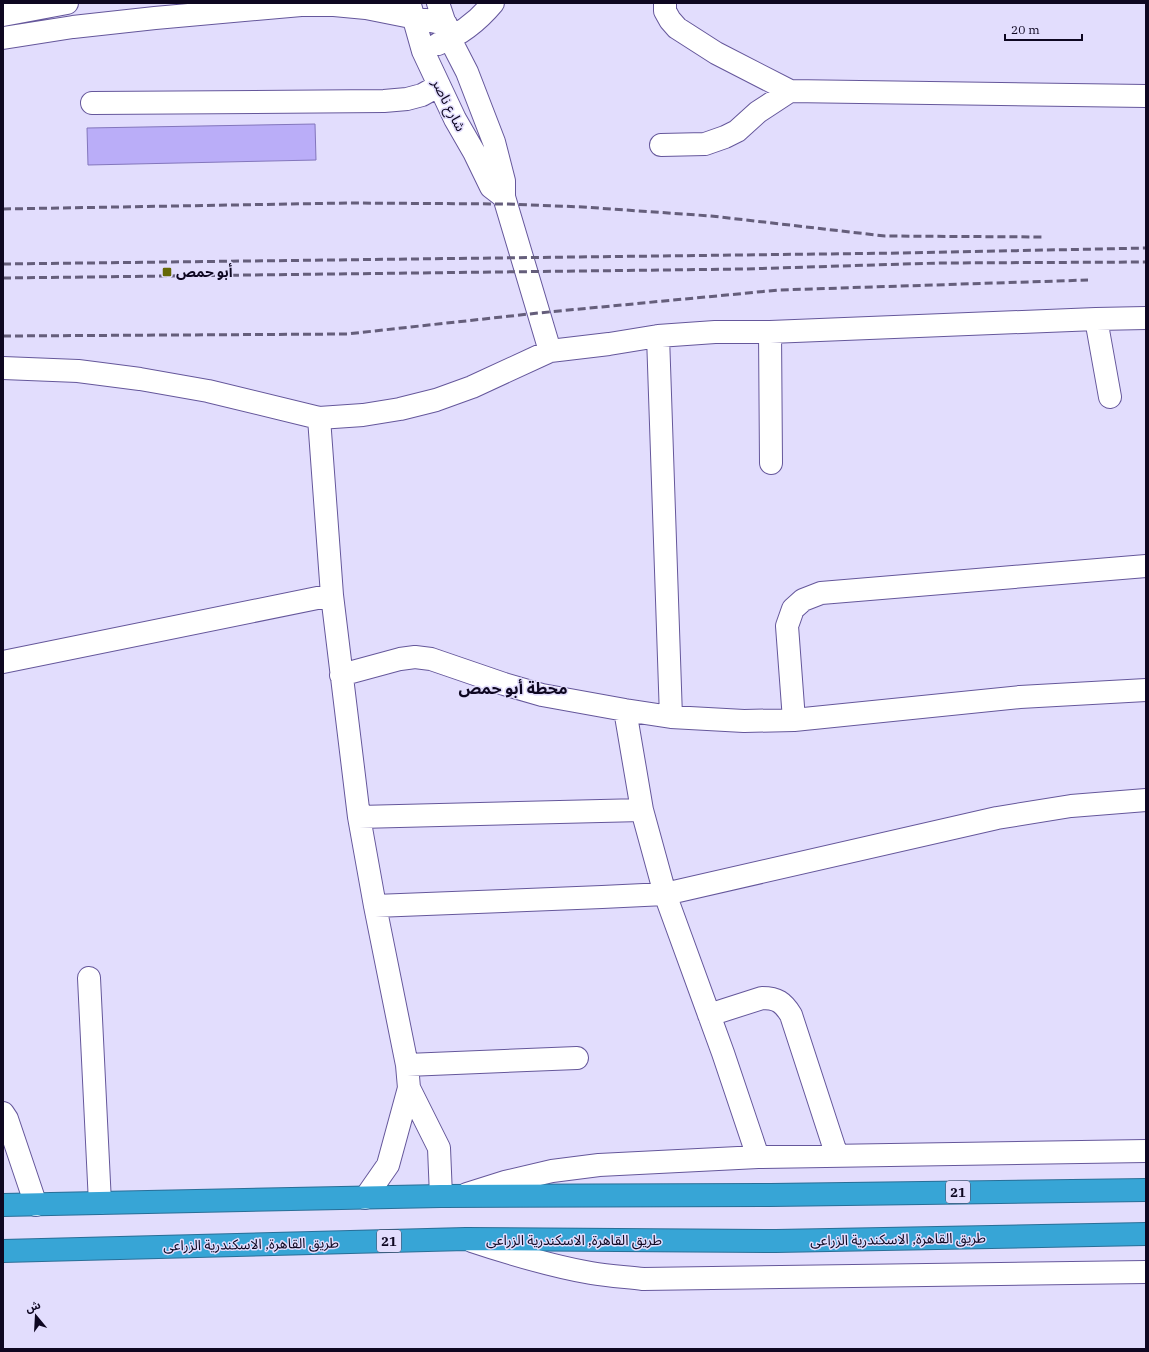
<svg xmlns="http://www.w3.org/2000/svg" width="1149" height="1352" font-family="'IBM Plex Serif','Noto Sans Arabic',serif">
  <rect width="100%" height="100%" fill="#e2ddfd"/>
  <path fill="#baadf8" stroke="#8376bc" d="M315,124l1,36 -228,5 -1,-37z"/>
  <g fill="none" stroke-linecap="round" stroke-linejoin="round">
    <g stroke="#65579b" stroke-width="24">
      <path id="minor" d="M438,3l12,36 17,33 27,70 10,39v16l46,154
        M665,3v8l5,9 7,8 39,25 74,38 356,5
        M410,5l13,46 32,68 19,33 17,35 13,10
        M3,15l64,-12
        M3,38l70,-11 82,-9 146,-13h33l32,3 80,16
        M438,44c22,-9 40,-23 55,-41
        M92,103l292,-2 23,-2 15,-4 16,-9
        M661,145l44,-1 20,-7 12,-6 21,-19 32,-21
        M1096,319l14,78
        M770,332l1,131
        M658,336l13,381
        M3,368l75,3 62,8 68,12 111,27 44,-3 37,-6 36,-9 36,-13 78,-36 59,-7 49,-8 57,-4h55l326,-13 50,-1
        M319,418l13,177 27,222 16,89 32,159 2,23 -21,77 -23,33
        M3,662l329,-67
        M341,675l59,-16 15,-2 16,2 73,25 38,11 83,15 46,7 73,4 50,-1 226,-23 126,-7
        M794,720l-7,-94 6,-17 10,-9 18,-7 325,-27
        M642,810l23,84 58,159 35,104
        M359,817l283,-7 -17,-100
        M375,906l227,-9 63,-3 332,-76 74,-12 75,-6
        M89,978l11,225
        M709,1015l53,-17c15,0 21,4 29,17l46,141
        M407,1065l170,-7
        M409,1088l30,60 2,48
        M3,1113l4,6 29,86
        M467,1194l38,-12 47,-11 47,-6 159,-8 388,-6
        M472,1241c39,13 79,25 119,32 17,3 35,4 52,6l503,-7"/>
    </g>
    <g stroke="#296e97" stroke-width="24">
      <path id="highway" d="M3,1205l438,-9 329,-1 376,-5
        M3,1251l463,-12 310,2 370,-7"/>
    </g>
    <use href="#minor" stroke="#fff" stroke-width="22"/>
    <use href="#highway" stroke="#37a5d6" stroke-width="22"/>
    <path stroke="#655e7b" stroke-width="3" stroke-dasharray="8 4" stroke-linecap="butt" d="M3,209l344,-6 160,1 76,3 128,9 174,20 160,1
      M3,264l900,-11 243,-5
      M3,278l742,-9 194,-6 207,-1
      M3,336l344,-2 191,-21 241,-23 309,-10"/>
  </g>
  <rect fill="#656805" stroke="#e2ddfd" stroke-width="1.5" x="162" y="267" width="10" height="10" rx="2"/>
  <g text-anchor="middle" dominant-baseline="central" stroke-width="3" stroke-linejoin="round" paint-order="stroke">
    <g fill="#e2ddfd" stroke="#4e4763" stroke-width="1">
      <rect x="946" y="1181" width="24" height="22" rx="3"/>
      <rect x="377" y="1230" width="24" height="22" rx="3"/>
    </g>
    <g font-size="13" font-weight="bold" fill="#0e0721">
      <text x="958" y="1192">21</text>
      <text x="389" y="1241">21</text>
    </g>
    <g font-size="14" fill="#0e0721" stroke="#e2ddfd">
      <text transform="translate(449 105) rotate(63)">شارع ناصر</text>
      <text transform="translate(898 1239) rotate(-1)">طريق القاهرة, الاسكندرية الزراعى</text>
      <text x="574" y="1240">طريق القاهرة, الاسكندرية الزراعى</text>
      <text transform="translate(251 1244) rotate(-1)">طريق القاهرة, الاسكندرية الزراعى</text>
    </g>
    <g font-size="14" font-weight="bold" fill="#0e0721" stroke="#e2ddfd" text-anchor="start">
      <text x="176" y="272">أبو حمص</text>
    </g>
    <g font-size="16" font-weight="bold" fill="#0e0721" stroke="#e2ddfd">
      <text x="513" y="688">محطة أبو حمص</text>
    </g>
  </g>
  <rect width="1149" height="1352" fill="none" stroke="#0e0721" stroke-width="8"/>
  <g transform="translate(36 1316) rotate(342)" stroke="#e2ddfd" stroke-width="3" paint-order="stroke">
  <path d="M0-3L7 15L0 10L-7 15Z" fill="#0e0721"/>
  <text y="-6" font-size="11" font-weight="bold" text-anchor="middle" fill="#0e0721">ش</text>
  </g>
  <path d="M1005 34v6h77v-6" fill="none" stroke="#0e0721" stroke-width="2"/>
  <text x="1011" y="34" font-size="12" fill="#0e0721" stroke="#e2ddfd" stroke-width="3" paint-order="stroke">20 m</text>
</svg>
